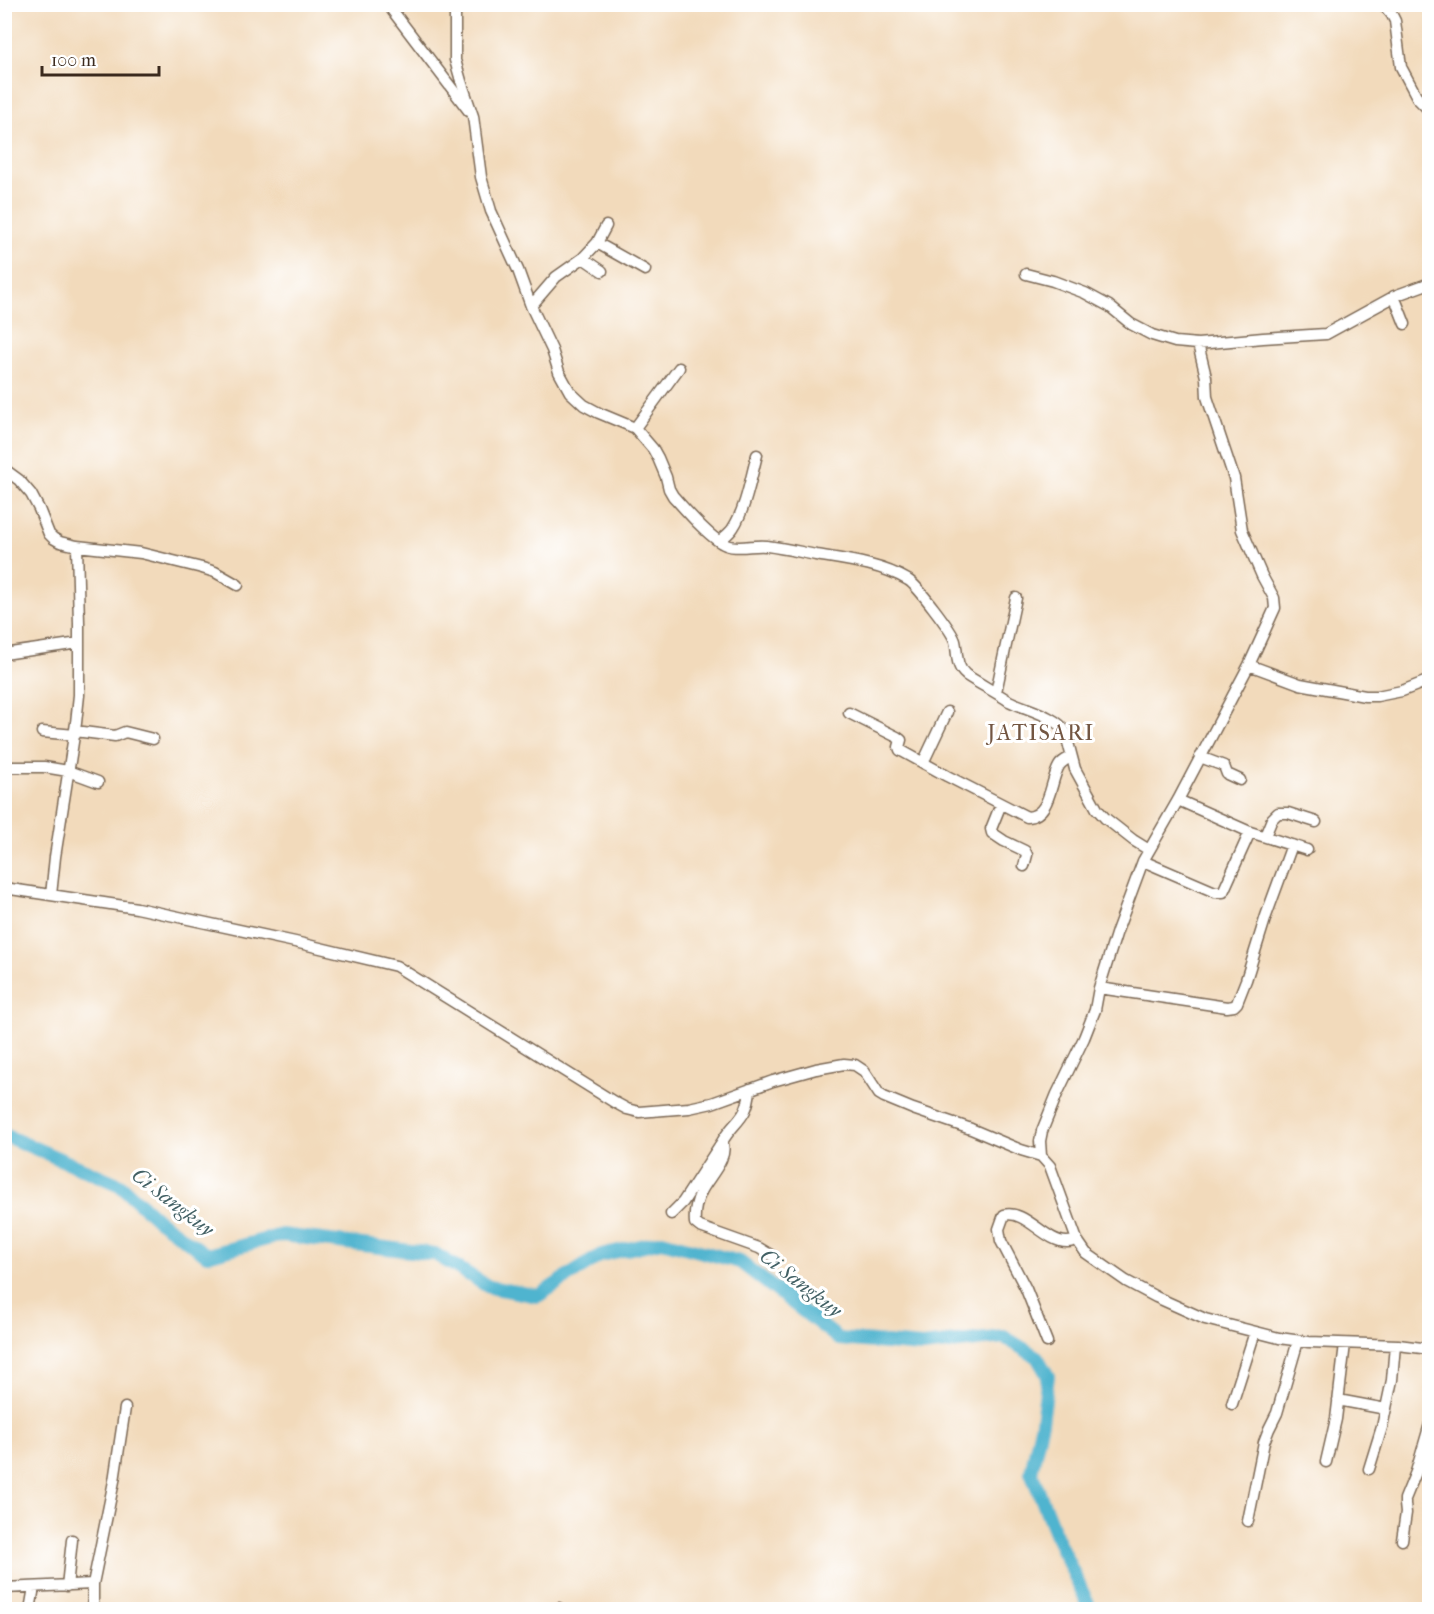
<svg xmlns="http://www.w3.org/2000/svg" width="1434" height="1614" font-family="'IM FELL French Canon',serif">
  <rect width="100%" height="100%" fill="#fff"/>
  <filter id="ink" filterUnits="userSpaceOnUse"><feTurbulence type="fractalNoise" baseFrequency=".0167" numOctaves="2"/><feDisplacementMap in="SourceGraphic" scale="12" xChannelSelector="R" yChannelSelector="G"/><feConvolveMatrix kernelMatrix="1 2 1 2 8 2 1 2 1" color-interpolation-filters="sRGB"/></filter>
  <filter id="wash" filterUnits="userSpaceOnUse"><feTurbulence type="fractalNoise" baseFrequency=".008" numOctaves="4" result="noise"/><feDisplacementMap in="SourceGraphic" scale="24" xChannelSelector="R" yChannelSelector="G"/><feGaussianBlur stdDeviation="1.35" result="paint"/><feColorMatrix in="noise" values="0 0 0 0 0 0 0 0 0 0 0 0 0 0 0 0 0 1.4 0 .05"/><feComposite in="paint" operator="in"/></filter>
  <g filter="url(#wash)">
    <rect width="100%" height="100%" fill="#f2dabb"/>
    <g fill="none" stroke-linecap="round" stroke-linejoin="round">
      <path stroke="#50b4cf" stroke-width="14" d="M4,1135l116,50 38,35 49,35 75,-20 153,19 54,33 49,9 63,-41 61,-14 78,21 99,77 83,7 82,-9 33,20 11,19 -6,46 -11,50 28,71 32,67"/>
    </g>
  </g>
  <g filter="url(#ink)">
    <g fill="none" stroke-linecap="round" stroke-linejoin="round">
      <g stroke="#7b6855" stroke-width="13">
        <path id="minor" d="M455,4v56l6,21 12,35 8,61 10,34 27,59 13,36 21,44 7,22 11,20 14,13 15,8 36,15 18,21 5,9 8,19 3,12 4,7c11,12 38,44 53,49 13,5 28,-1 41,1 17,2 33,6 49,9 31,5 65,9 92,25 9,5 44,51 47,61 3,12 0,25 11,34 12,8 31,18 43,26 16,8 47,15 56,30l10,38 22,40 8,9 28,22 16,10
          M1383,4l9,11 3,6 6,46 17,32 12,12
          M389,6l80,105
          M597,243l48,27
          M583,258l19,13
          M1026,274l27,7 32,12 24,13 22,18 21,11 23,7 23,2 65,-6 63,-4 71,-39 33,-12
          M1394,296l11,28
          M531,306l25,-29 27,-19 14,-15 9,-17
          M635,428l44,-60
          M4,469l15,11 12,14 8,15 10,25 4,4 7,4 17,4 64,7 61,15 13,4 23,13
          M720,541c4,-4 10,-8 13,-13 13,-20 18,-51 24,-73
          M4,654l75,-11
          M1249,665l51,19 65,12h12l25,-5 28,-11
          M996,692l20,-94
          M849,713l48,24 4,3 -2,7 1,3 47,26 80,41c24,-1 23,-36 32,-51 3,-5 8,-7 12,-9
          M75,731l40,5 10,-4 28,7
          M42,732l33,3
          M1200,757l24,9 3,8 13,6
          M923,763l24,-51
          M4,767h40l24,4 30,11
          M1178,800l72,32 57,18
          M1001,804l-10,25 1,4 12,8 21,10 2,4 -3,11
          M1265,836l7,-17 6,-6h10l28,9
          M1143,861l72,31h8l27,-60
          M4,888l133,20 158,34 101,24 218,136 13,7 12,3 50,-4 23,-5 61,-22 43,-12 28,-5 11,1 9,6 15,23 5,3 29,12 58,20 50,21 20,6 9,10 27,74 9,13 40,28 30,16 49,22 74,19 30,4 89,3 32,4
          M51,895l4,-38 21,-134 3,-28v-72l-2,-77
          M1099,988l128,19 7,-1 3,-3 9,-23 20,-64 26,-71
          M750,1089c-2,31 -16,31 -28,53 8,16 -16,37 -22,52 -4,9 -6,18 -5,29l5,4 59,21 15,9
          M1041,1156l-1,-15 2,-10 15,-37 27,-56 11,-28 4,-22 18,-57 26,-70 35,-61 71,-135 26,-57 -1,-10 -12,-22 -20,-46 -8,-52 -27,-81 -1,-20 -8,-33
          M671,1214l12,-12 39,-60
          M1047,1342l-21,-53 -25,-48 -2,-12 5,-14c21,-6 41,27 63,27 3,0 6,-1 10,-2
          M1338,1400l48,9
          M1232,1404l23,-72
          M1326,1462l10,-43 9,-75
          M1369,1469l13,-42 10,-47 3,-35
          M1248,1521l16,-79 5,-13 8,-16 21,-72
          M1402,1540l4,-27 -1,-9v-5l11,-27 14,-48
          M93,1584l21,-103 11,-73
          M67,1586l5,-46
          M4,1588l89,-4v26
          M30,1610l4,-23
          M558,1610l1,-2"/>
      </g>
      <use href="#minor" stroke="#fff" stroke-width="10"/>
    </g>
  </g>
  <g text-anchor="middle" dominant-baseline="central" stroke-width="6" stroke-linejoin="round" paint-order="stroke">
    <g font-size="21" font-style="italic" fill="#436165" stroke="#fff">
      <text transform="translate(173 1202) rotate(38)">Ci Sangkuy</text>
      <text transform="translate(801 1283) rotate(38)">Ci Sangkuy</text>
    </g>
    <g font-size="22" letter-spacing="1.5" fill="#735642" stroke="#fff">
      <text x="1041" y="733">JATISARI</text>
    </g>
  </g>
  <rect width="1434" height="1614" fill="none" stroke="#fff" stroke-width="24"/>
  <path d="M42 66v9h117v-9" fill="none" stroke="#3b2a1e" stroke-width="3"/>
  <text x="51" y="66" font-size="18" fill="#3b2a1e" stroke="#ffffff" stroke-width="4.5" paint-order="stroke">100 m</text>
</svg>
